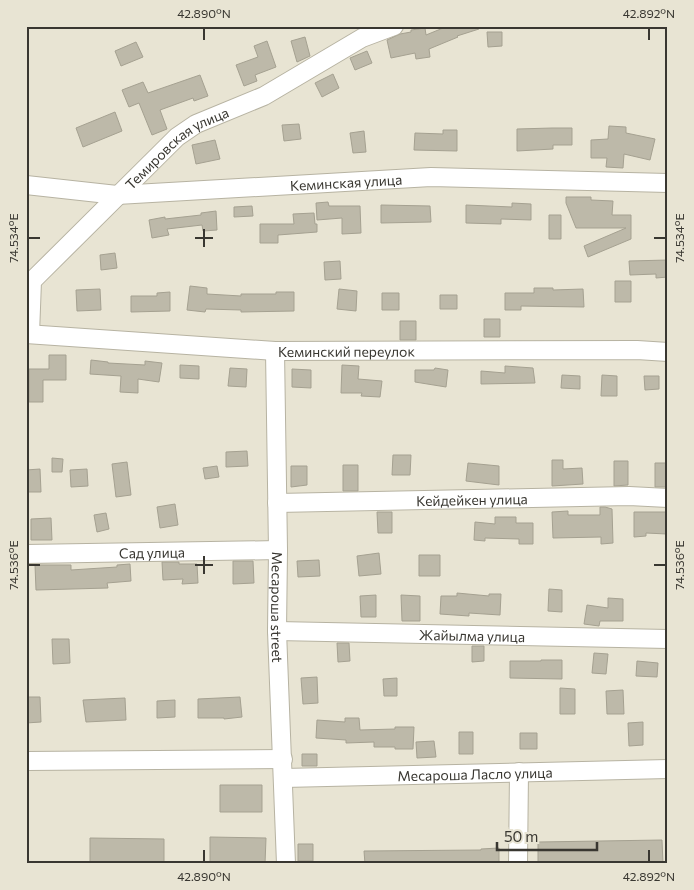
<svg xmlns="http://www.w3.org/2000/svg" width="694" height="890" font-family="Commissioner,sans-serif">
  <rect width="100%" height="100%" fill="#e8e4d3"/>
  <path fill="#bdb9a9" stroke="#a5a191" d="M448,26h31v3l-22,7 1,1 -29,12 1,8 -14,2 -1,-6 -24,5 -4,-18 13,-6 11,-2v-2l14,-2 1,7z
    M487,32h15v14l-14,1z
    M305,37l5,19 -13,6 -6,-21z
    M267,41l9,26 -21,8 2,6 -13,5 -8,-21 22,-8 -4,-11z
    M136,42l7,15 -22,9 -6,-15z
    M367,51l5,12 -17,7 -5,-12z
    M333,74l6,14 -17,9 -7,-14z
    M200,75l8,21 -14,5 -1,-3 -33,12 7,19 -15,6 -13,-32 -10,4 -7,-17 21,-8 5,11z
    M115,112l7,19 -39,16 -7,-19z
    M299,124l2,15 -17,2 -2,-16z
    M609,126l17,1v6l29,6 -5,21 -26,-6 -1,14 -17,-1 1,-9h-16v-18l17,-1z
    M552,128h20v17h-19v4l-36,2v-22z
    M443,130h14v21l-43,-1 1,-17 28,1z
    M364,131l2,21 -13,1 -3,-20z
    M215,140l5,19 -24,5 -4,-19z
    M566,197h25v3l22,1 -1,14h19v24l-43,18 -4,-11 42,-18h-50l-10,-25z
    M328,202l1,4h31l1,27 -19,1v-16l-25,2 -1,-17z
    M512,203l19,1v16l-30,-1v5l-35,-1v-18l46,2z
    M381,205l49,1 1,16 -50,1z
    M252,206l1,10 -19,1v-10z
    M216,211l1,19 -14,1 -1,-6 -35,4 2,6 -17,3 -3,-18 16,-3v2l36,-4v-2z
    M314,213l1,11h2v8l-39,3v8h-18v-19h34l-1,-10z
    M549,215h12v24h-12z
    M115,253l2,15 -16,2 -1,-15z
    M668,260v17l-12,1v-4l-26,1 -1,-14z
    M340,261l1,18 -16,1 -1,-18z
    M615,281h16v21h-16z
    M190,286l17,2v6l34,2v-2h35v-2h18v19l-53,1v-2l-35,-1 -1,3 -18,-2z
    M534,288h19v2l30,-1 1,18 -63,-1v4h-16v-17h29z
    M100,289l1,21 -24,1 -1,-21z
    M339,289l18,2 -1,20 -19,-2z
    M170,292v19l-39,1v-16h26v-3z
    M382,293h17v17h-17z
    M440,295h17v14h-17z
    M484,319h16v18h-16z
    M400,321h16v19h-16z
    M49,355h17v25h-23v22h-14v-33h20z
    M91,360l17,2v1l37,2v-4l17,2 -3,19 -21,-3v14l-18,-1 1,-16 -31,-2z
    M180,365l19,1v13l-19,-1z
    M342,365l17,1 -1,13 24,2 -2,16 -19,-1 1,-3h-21z
    M505,366l28,2 2,15 -54,1v-13l24,2z
    M230,368l17,1 -1,18 -18,-1z
    M435,368l13,2 -2,17 -31,-5v-12h19z
    M292,369l19,1v18l-19,-1z
    M562,375l18,1v13l-19,-1z
    M602,375l15,1v20h-16z
    M644,376h15v13l-14,1z
    M247,451l1,15 -22,1v-15z
    M393,455h18l-1,20h-18z
    M52,458l11,1 -1,13h-10z
    M552,460h11v9l19,-1 1,16 -31,2z
    M614,461h14v24l-14,1z
    M127,462l4,33 -15,2 -4,-33z
    M468,463l31,3v19l-33,-4z
    M655,463h13v24h-13z
    M343,465h15v26h-15z
    M217,466l2,11 -14,2 -2,-11z
    M291,466h16v19l-16,2z
    M40,469l1,23h-15v-22z
    M87,469l1,17 -17,1 -1,-17z
    M175,504l3,21 -18,3 -3,-21z
    M600,507h5l7,2 1,34 -12,1v-7l-48,1 -1,-26 16,-1v4h32z
    M377,512h15v21h-14z
    M634,512h33v22l-21,-1v3l-12,1z
    M106,513l3,16 -12,3 -3,-17z
    M495,517h21v6h17v21h-14v-5l-34,-1v3l-11,-1 1,-18 20,2z
    M51,518l1,22h-21v-21z
    M379,553l2,21 -22,2 -2,-20z
    M419,555h21v21h-21z
    M319,560l1,16 -22,1 -1,-16z
    M233,561h20l1,22 -21,1z
    M162,562h17v2h18l1,19 -16,1 1,-5 -20,1z
    M130,564l1,17 -24,2 1,5 -72,2 -1,-25h36v5l46,-3v-2z
    M549,589l13,1v22l-14,-1z
    M457,593l32,3v-2h12l-1,21 -31,-2v3l-29,-2 1,-18h16z
    M376,595v22h-15l-1,-21z
    M401,595l19,1v25h-18z
    M608,598l15,1v22h-23l-1,5 -15,-2 3,-19 21,3z
    M52,639h17l1,24 -17,1z
    M337,643h12l1,18 -12,1z
    M472,646h12v15l-12,1z
    M594,653l14,1 -2,20 -14,-1z
    M541,660h21v19l-52,-1v-17h31z
    M637,661l21,2 -1,14 -21,-1z
    M317,677l1,26 -15,1 -2,-26z
    M397,678v18h-13l-1,-17z
    M560,688l15,1v25h-15z
    M623,690l1,24h-17l-1,-23z
    M26,697h14l1,25 -15,1z
    M240,697l2,20 -18,2v-1h-26v-19z
    M125,698l1,22 -40,2 -3,-22z
    M175,700v17l-18,1v-17z
    M345,718h14l1,12 35,-1v-2h19l-1,22h-18v-2h-21v-5l-28,1v-3l-30,-2 1,-18 28,2z
    M643,722v23l-14,1 -1,-23z
    M459,732h14v22h-14z
    M520,733h17v16h-17z
    M434,741l2,16 -19,1 -1,-16z
    M302,754h15v12h-15z
    M220,785h42v27h-42z
    M210,837l56,1 -1,26h-55z
    M90,838l74,1v25h-74z
    M662,840l1,24h-125v-22z
    M298,844h15v17h-15z
    M499,848v16h-134l-1,-13 117,-1v-1z"/>
  <g fill="none" stroke-linecap="round" stroke-linejoin="round">
    <g stroke="#b7b3a2" stroke-width="20">
      <g id="minor">
        <path id="s1" d="M26,185l91,10 314,-18 237,6"/>
        <path id="s2" d="M26,334l249,17 362,-1 31,2"/>
        <path id="s3" d="M30,334l2,-53 145,-144 19,-13 68,-28 98,-58 32,-12"/>
        <path id="s4" d="M275,351l3,199 -1,81 9,233"/>
        <path id="s5" d="M277,503l352,-7 39,2"/>
        <path id="s6" d="M26,554l252,-4"/>
        <path id="s7" d="M277,631l391,8"/>
        <path d="M26,761l257,-2"/>
        <path id="s8" d="M284,778l384,-9"/>
        <path d="M518,864l1,-92"/>
      </g>
    </g>
    <use href="#minor" stroke="#fff" stroke-width="18"/>
  </g>
  <path fill="none" stroke="#393731" stroke-width="2" d="M204,28v12M649,28v12M204,229v18M28,238h12M195,238h18M654,238h12M204,556v18M28,565h12M195,565h18M654,565h12M204,850v12M649,850v12"/>
  <g text-anchor="middle" dominant-baseline="central" stroke-width="4.5" stroke-linejoin="round" paint-order="stroke">
    <g font-size="14" fill="#393731" stroke="#e8e4d3">
      <text stroke="none"><textPath href="#s3" startOffset="251">Темировская улица</textPath></text>
      <text stroke="none"><textPath href="#s1" startOffset="321">Кеминская улица</textPath></text>
      <text stroke="none"><textPath href="#s2" startOffset="321">Кеминский переулок</textPath></text>
      <text stroke="none"><textPath href="#s5" startOffset="195">Кейдейкен улица</textPath></text>
      <text stroke="none"><textPath href="#s6" startOffset="126">Сад улица</textPath></text>
      <text stroke="none"><textPath href="#s4" startOffset="256">Месароша street</textPath></text>
      <text stroke="none"><textPath href="#s7" startOffset="195">Жайылма улица</textPath></text>
      <text stroke="none"><textPath href="#s8" startOffset="191">Месароша Ласло улица</textPath></text>
    </g>
  </g>
  <rect width="694" height="890" fill="none" stroke="#e8e4d3" stroke-width="55"/>
  <path d="M497 842v8h100v-8" fill="none" stroke="#393731" stroke-width="2.5"/>
  <text x="504" y="842" font-size="15" fill="#393731" stroke="#e8e4d3" stroke-width="4" paint-order="stroke">50 m</text>
  <rect x="28" y="28" width="638" height="834" fill="none" stroke="#393731" stroke-width="2"/>
  <g font-size="12" text-anchor="middle" fill="#393731">
    <text x="204" y="18">42.890°N</text>
    <text x="649" y="18">42.892°N</text>
    <text transform="translate(680 238) rotate(-90)" y="4">74.534°E</text>
    <text transform="translate(14 238) rotate(-90)" y="4">74.534°E</text>
    <text transform="translate(14 565) rotate(-90)" y="4">74.536°E</text>
    <text transform="translate(680 565) rotate(-90)" y="4">74.536°E</text>
    <text x="204" y="881">42.890°N</text>
    <text x="649" y="881">42.892°N</text>
  </g>
</svg>
